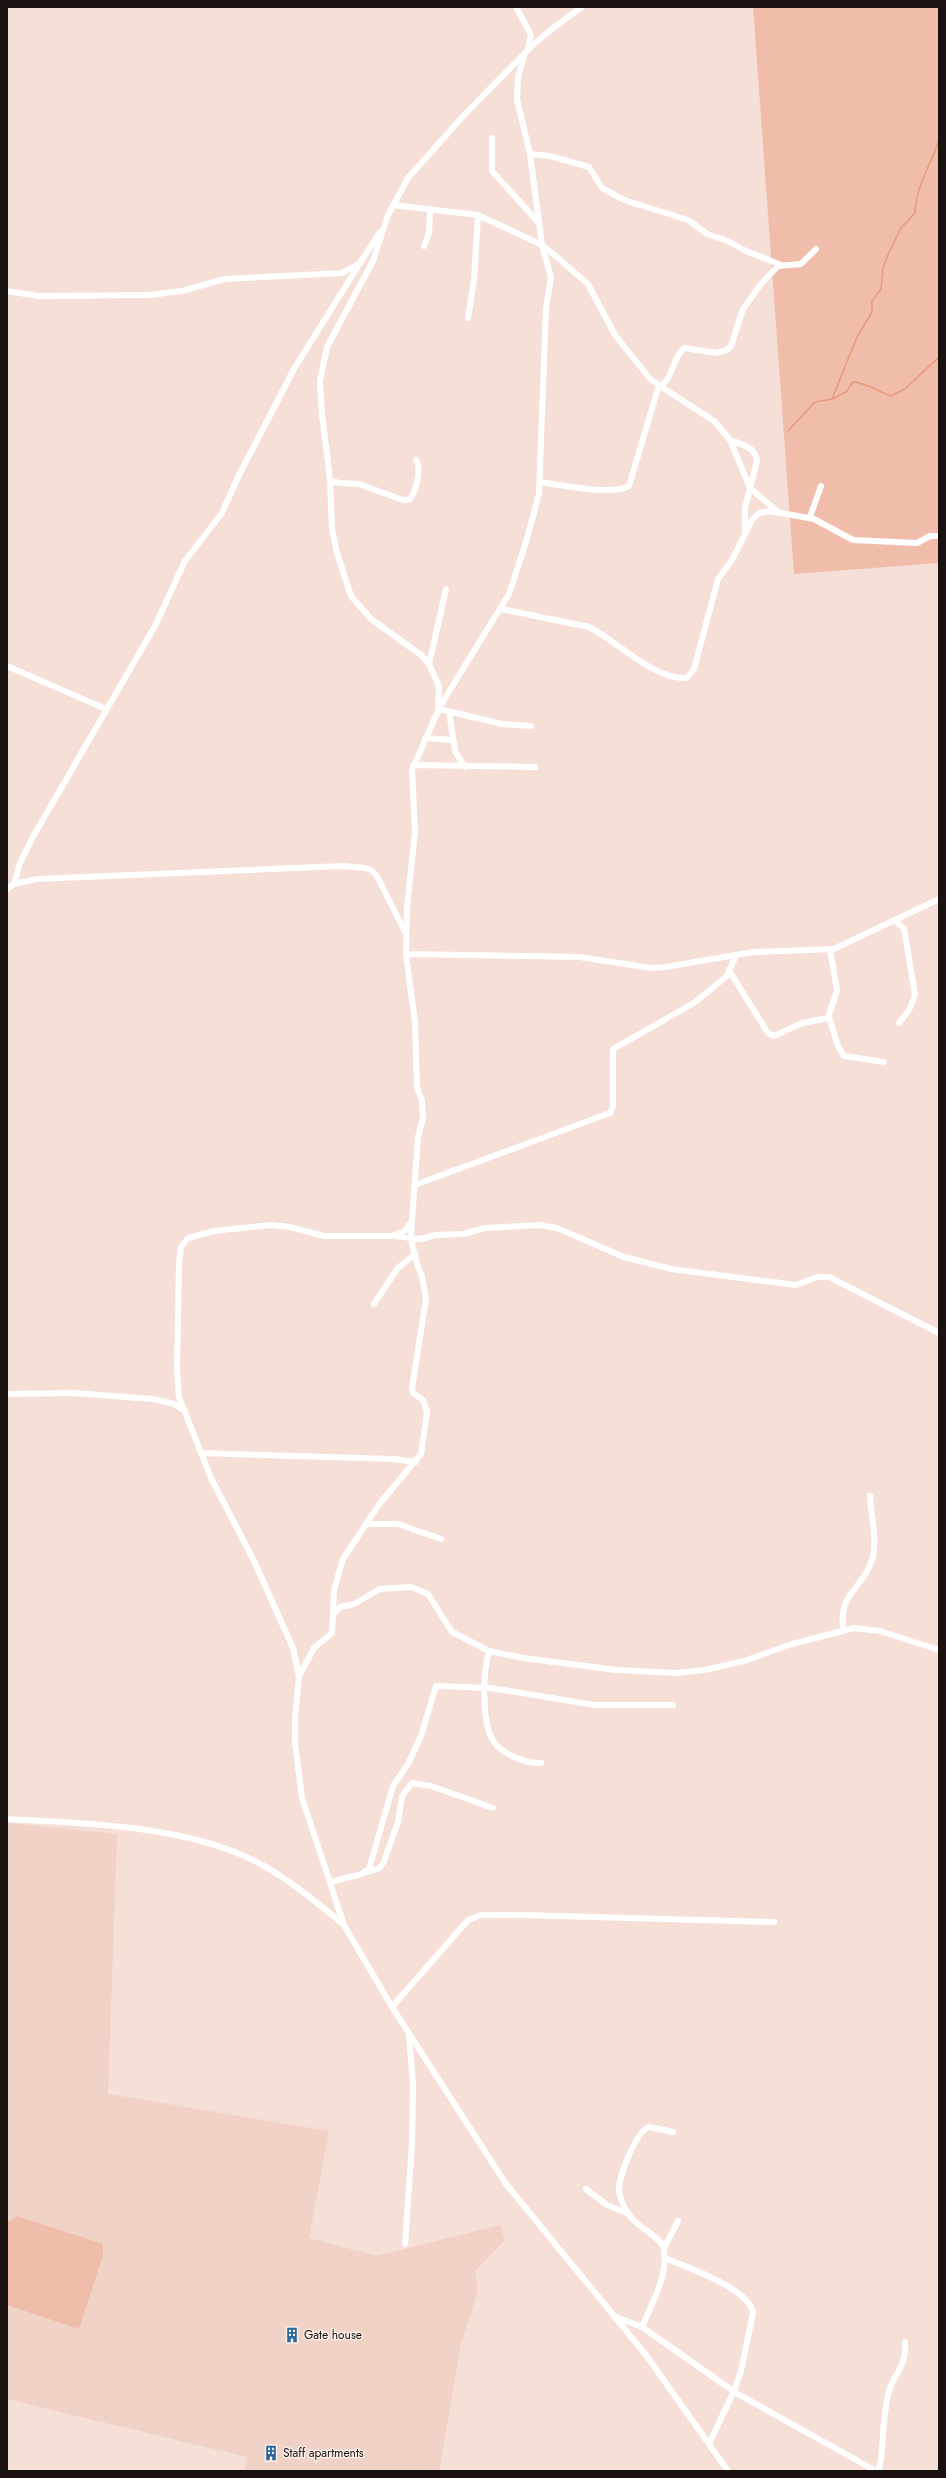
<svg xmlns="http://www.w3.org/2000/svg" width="946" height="2478" font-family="Jost,sans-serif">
  <rect width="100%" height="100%" fill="#f5dfd7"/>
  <path fill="#f0d2c7" d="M7,1823l110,11 -9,260 221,37 -20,107 68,18 123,-31 5,15 -30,31 3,19 -17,54 -22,127h-195l3,-14 -240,-58z"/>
  <path fill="#f1bdab" d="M753,7h186v556l-145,11z
    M17,2216l86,28v11l-24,74 -72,-24v-79l1,-4z"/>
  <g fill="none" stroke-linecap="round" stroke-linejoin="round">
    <path stroke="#e9997d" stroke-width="1.5" d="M832,399l14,-7 7,-10c13,0 25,10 38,14l14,-7 34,-32
      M788,431l27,-29 17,-3 25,-62 15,-25v-11l9,-12 2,-21 5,-13 13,-27 14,-15c1,-29 16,-47 24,-73"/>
    <path stroke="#fff" stroke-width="6" d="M516,7l15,28 -3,14
      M492,138v33l46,51
      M530,154l20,2 39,11 13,21 22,12 64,20 19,14 21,7 16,9 37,15
      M393,205l85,10 64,30 16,13 30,26 27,51 36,45 63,41 16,19 20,48 27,23
      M424,246l5,-13 1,-24
      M7,291l32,5 110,-1 33,-4 42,-12 118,-6 18,-10 20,-31
      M468,318l6,-38 4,-65
      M661,386c13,-10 11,-27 23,-38l32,5 11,-3 4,-4 12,-37 18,-25 17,-18 23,-2 15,-15
      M730,440c11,4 26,7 27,21l-12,47v26
      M330,480l9,3 20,1 44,16h6c7,-6 13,-33 7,-40
      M540,482c22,3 70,14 89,4l30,-101
      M810,517l11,-31
      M501,609l88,18c30,15 62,52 98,51l7,-9 24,-90 14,-19 20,-40 7,-7 11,-2 44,8 39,21 64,3 13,-7h9
      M429,664l17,-75
      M7,666l99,43
      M439,708l70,-114 17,-52 13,-48 7,-186 5,-31 -9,-32 -12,-91 -13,-54 1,-23 6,-20
      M439,709l63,15 29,2
      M449,711l6,40 10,16
      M425,738l28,2
      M413,765l122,2
      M14,884l6,-21 14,-28 121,-209 30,-65 37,-48 16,-36 56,-108 66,-106
      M7,889l7,-5 23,-5 304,-13 24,2 6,2 6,6 29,58
      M895,921l9,7 11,67 -6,15 -10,13
      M406,954l174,3 71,11 15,-1 87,-15 81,-3 105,-50
      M730,972l38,61 6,3 28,-13 26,-5 9,-27 -7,-42
      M829,1017l9,29 6,10 40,6
      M415,1185l195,-72 3,-6v-58l81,-46 33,-27 9,-21
      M395,1236l25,3 16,-4 27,-1 22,-6 55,-3 17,3 67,29 47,12 125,16 21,-8h12l110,56
      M374,1304l23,-35 18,-15
      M7,1394l66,-1 80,6 21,5 11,7
      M201,1453l192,6 23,3
      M367,1524h31l43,15
      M333,1615l1,-25 9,-31 37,-56 41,-49 6,-42 -4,-12 -10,-7 -1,-5 14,-89 -4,-23 -5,-12 -6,-25 1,-17
      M843,1629c-4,-38 19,-38 29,-69 6,-19 -1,-44 -2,-64
      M489,1651c-6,22 -8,72 5,91 8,12 33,22 47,21
      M299,1676l-6,-28 -39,-87 -43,-83 -32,-81 -2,-28 2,-106 2,-16 7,-9 26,-7 57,-6 19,2 34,9h67l14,-5 7,-11 6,-83 5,-19 -1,-17 -5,-14 -2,-65 -9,-68 1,-47 8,-75 -3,-62 26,-59 1,-25 -10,-22 -8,-9 -50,-36 -20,-23 -14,-43 -5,-24 -2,-49 -8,-66 -2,-33 7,-34 46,-86 15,-46 20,-37 57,-64 70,-71 18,-15 29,-21
      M7,1819c75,4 157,6 228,33 41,16 75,45 109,73
      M366,1872l12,-3 5,-5 15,-42 4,-26 10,-13 19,3 62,22
      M330,1882l32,-8 7,-5 24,-83 15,-22 13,-28 15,-50 55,2 103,17h79
      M392,2007l76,-87 13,-5h41l252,7
      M586,2189l21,16 22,9
      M405,2244l7,-100 1,-60 -4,-48
      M664,2248l14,-27
      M665,2258c21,9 84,30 88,55l-12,58 -7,20 -25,53
      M614,2316l28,11 94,66 140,78
      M642,2327c10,-24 26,-51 22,-78 -1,-11 -27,-22 -34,-33 -5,-7 -10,-16 -11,-25 -1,-13 17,-60 30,-64l24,5
      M728,2471l-82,-116 -140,-171 -114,-177 -48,-82 -42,-127 -7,-55v-24l4,-43 15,-28 18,-15 1,-18 7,-8 14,-3 26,-15 31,-2 17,7 24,38 37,19 34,7 94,12 59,3 29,-3 39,-9 48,-17 62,-16 26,3 59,19
      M879,2471c5,-26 3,-54 10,-80 6,-20 18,-24 16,-49"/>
  </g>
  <defs>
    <g id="building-bare" transform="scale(1.2)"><path d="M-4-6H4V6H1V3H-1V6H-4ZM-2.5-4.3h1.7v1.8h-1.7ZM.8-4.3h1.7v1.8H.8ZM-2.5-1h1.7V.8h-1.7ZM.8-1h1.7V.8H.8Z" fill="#2c679f" stroke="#fceee9" stroke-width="2.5" paint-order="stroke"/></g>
  </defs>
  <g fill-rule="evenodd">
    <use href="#building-bare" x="292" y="2335"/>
    <use href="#building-bare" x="271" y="2453"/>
  </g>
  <g text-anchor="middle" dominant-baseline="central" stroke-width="3" stroke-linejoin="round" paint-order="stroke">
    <g font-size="12" fill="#19120f" stroke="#fceee9" text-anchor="start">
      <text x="304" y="2335">Gate house</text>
      <text x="283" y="2453">Staff apartments</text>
    </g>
  </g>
  <rect width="946" height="2478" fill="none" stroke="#19120f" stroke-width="16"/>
</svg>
